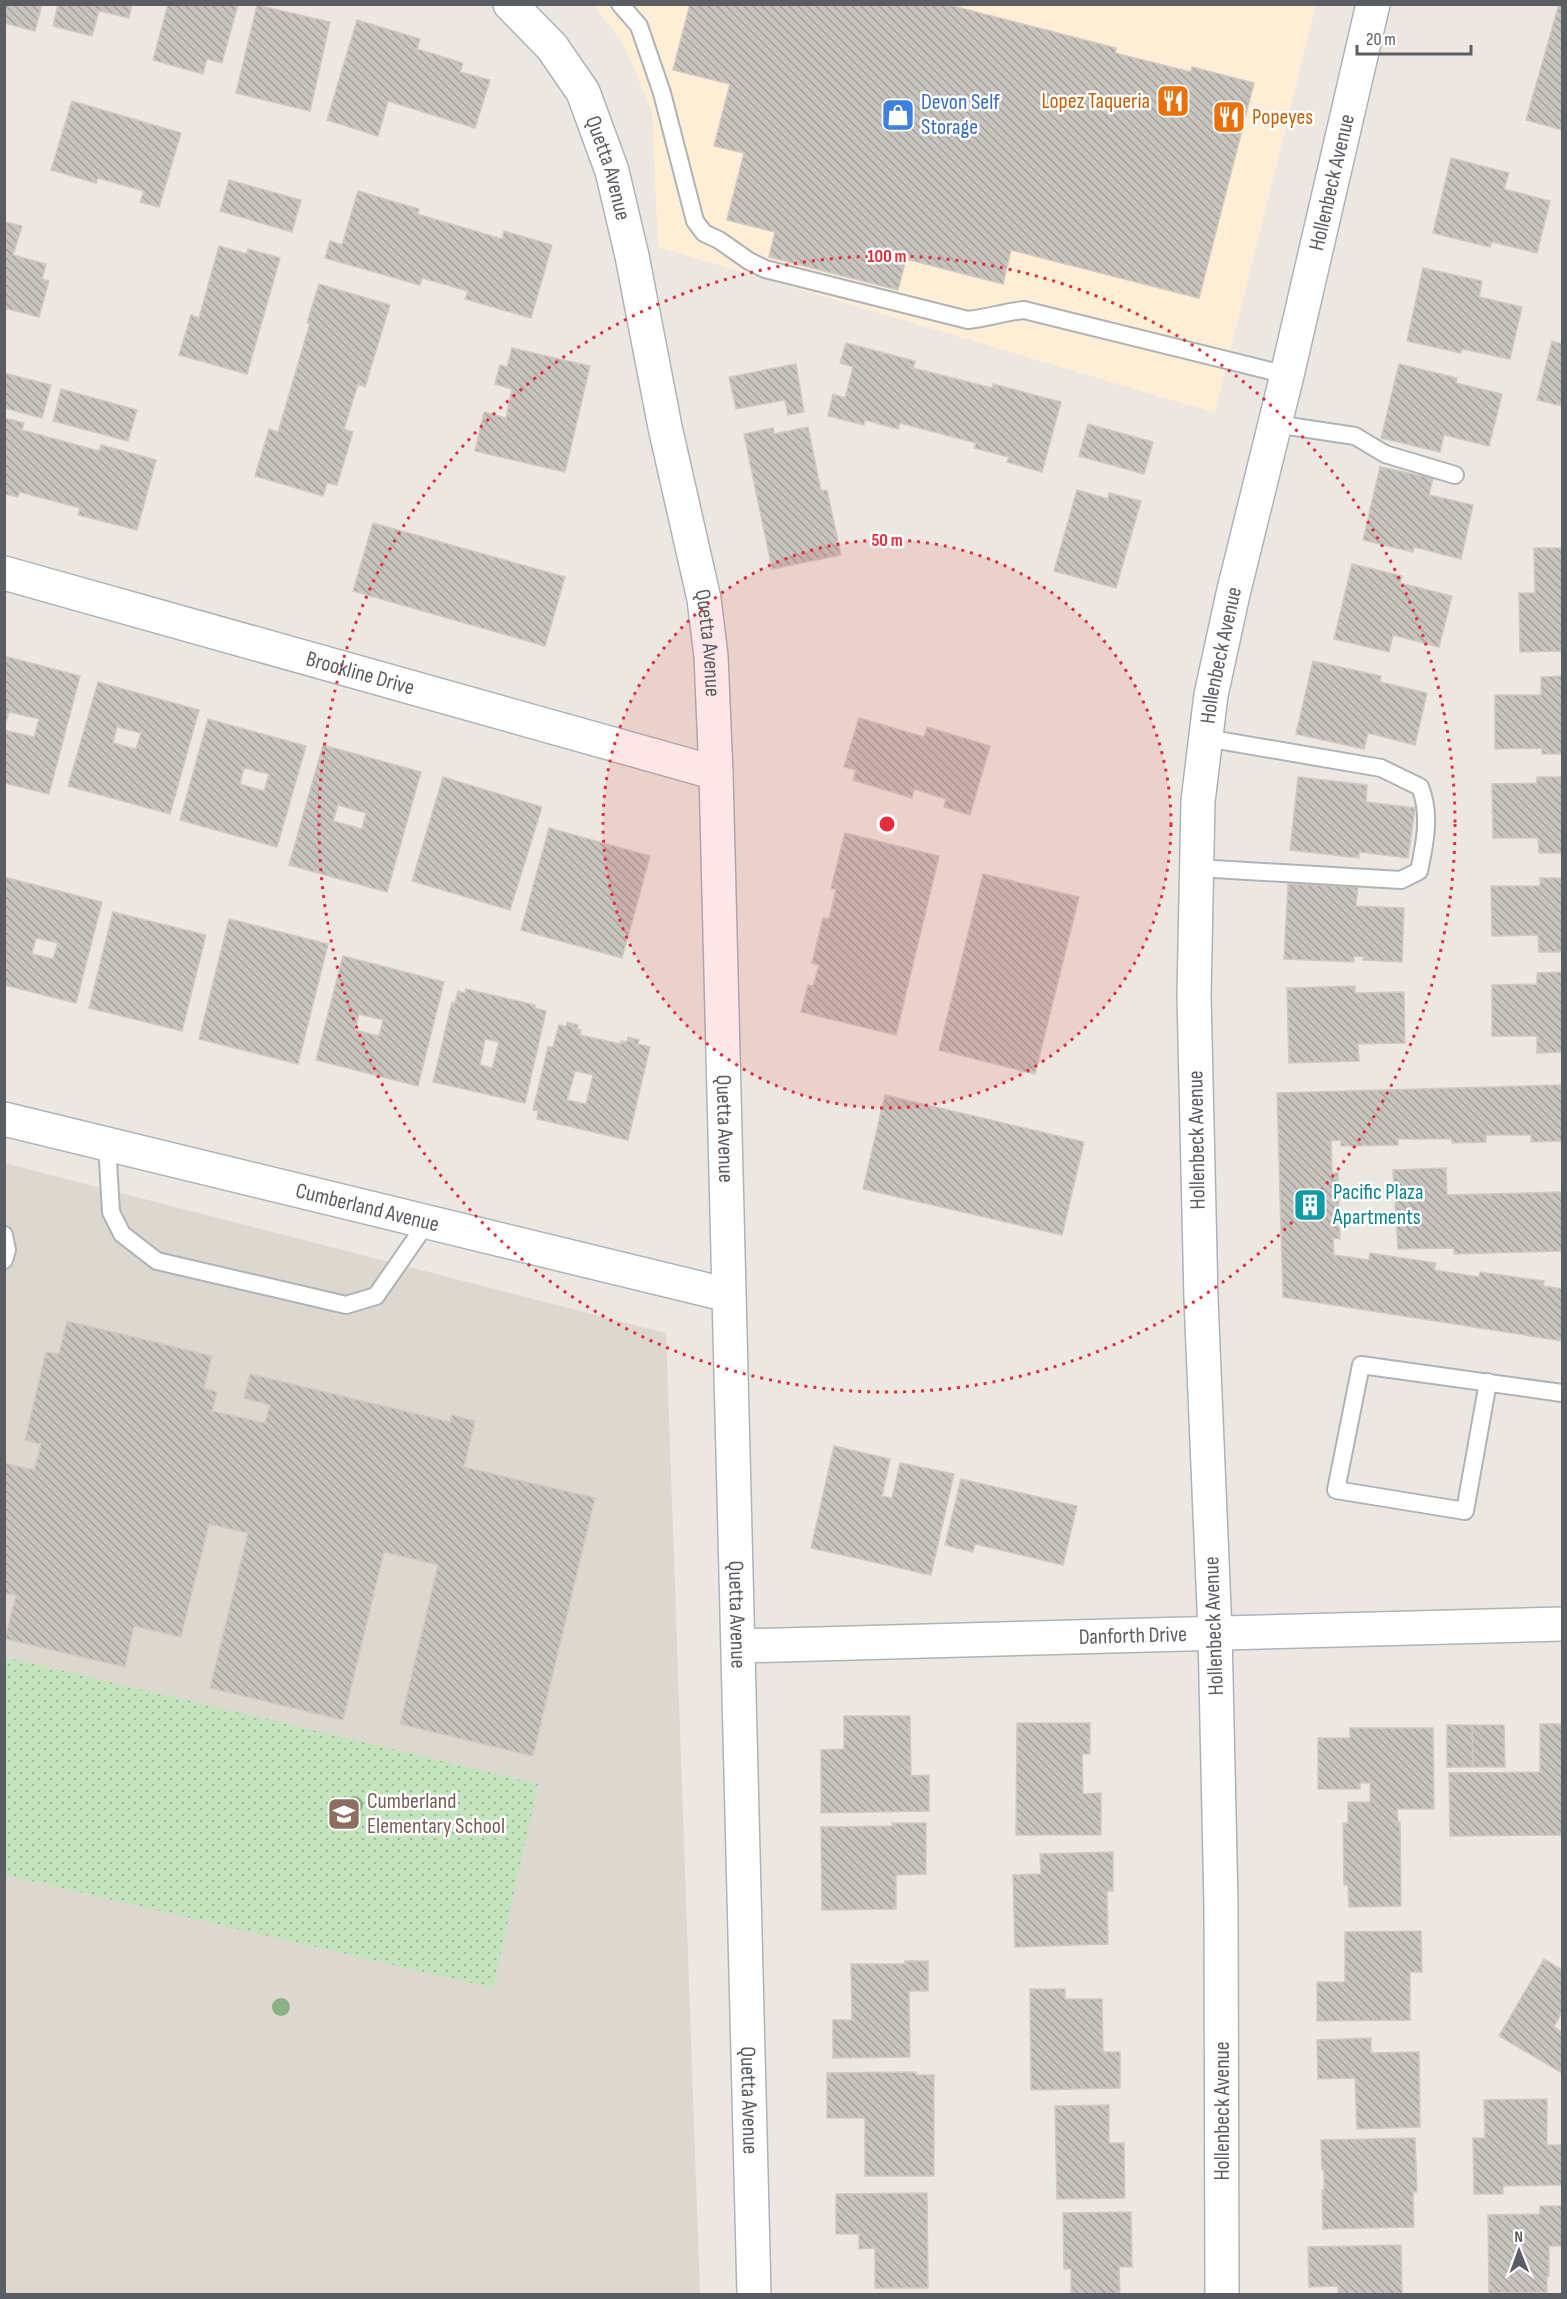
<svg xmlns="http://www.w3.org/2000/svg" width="1567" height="2299" font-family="'Sofia Sans Condensed',sans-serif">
  <defs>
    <pattern id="park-dots" width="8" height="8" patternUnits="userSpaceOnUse" patternTransform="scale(1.5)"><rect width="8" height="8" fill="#c3e4bd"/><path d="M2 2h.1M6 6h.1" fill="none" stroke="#a1bc9d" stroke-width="1.8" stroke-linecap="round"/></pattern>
    <pattern id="building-back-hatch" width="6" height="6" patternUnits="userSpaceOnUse" patternTransform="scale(1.5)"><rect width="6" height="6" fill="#c8c3be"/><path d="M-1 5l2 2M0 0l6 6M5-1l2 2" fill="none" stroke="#a5a29e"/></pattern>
  </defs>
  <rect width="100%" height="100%" fill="#ece8e1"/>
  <path fill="#fdeed5" d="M593,5h723l-101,408 -557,-166 -6,-137 -30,-69z"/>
  <path fill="#dcd7cf" d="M4,1163l662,170 34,961h-695z"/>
  <path fill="url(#park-dots)" d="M5,1657l533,127 -45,204 -488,-113z"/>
  <path fill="url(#building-back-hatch)" stroke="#d1c9c0" stroke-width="1.5" fill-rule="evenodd" d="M4,4h38l-7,27 -31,-8z
    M58,4h74l-3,14 -30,-7 -7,25 -39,-10z
    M168,4h70l-16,59 -15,-4 -4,15 -50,-14z
    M690,4h255l171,44 -1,5 76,19 1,-5 62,16 -55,215 -188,-48 -8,34 -97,-25 -8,31 -129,-33 6,-25 -48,-12 17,-67 -30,-7 16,-62 -57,-14z
    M1559,4h3v126l-36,-10z
    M257,5l73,17 -20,89 -74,-18z
    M357,20l63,19 -3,10 46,14 -3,9 30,8 -15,48 -87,-27 -10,35 -51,-16z
    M72,101l109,32 -22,74 -19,-5 4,-11 -46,-13 -2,5 -45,-13z
    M1451,158l58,15 -5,16 46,12 -13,52 -45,-11 -2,5 -57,-14z
    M229,180l72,20 -9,32 -72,-21z
    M358,191l61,18 -2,5 85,25 2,-8 48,14 -21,73 -66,-19 3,-8 -46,-13 -2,7 -95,-27 5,-17 12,4z
    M5,222l17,4 -9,29 33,9 -4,15 7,2 -10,36 -35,-9z
    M219,246l28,8 1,-5 32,9 -33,116 -68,-19 12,-40 8,3z
    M1423,268l59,13 -3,16 43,10 -12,52 -48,-10 -1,4 -54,-12z
    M319,284l71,21 -25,82 -7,-3 -14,45 9,3 -16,53 -10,-2 -4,13 -68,-20 14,-47 9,3 32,-109h-3z
    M1552,341l10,3v62l-25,-6z
    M846,343l69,18 -2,7 79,20 1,-4 68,18 -19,70 -35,-10 2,-5 -35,-9 2,-5 -76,-20 -2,6 -33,-9 -1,5 -36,-9 5,-22 12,4 8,-31 -13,-4z
    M512,348l78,18 -25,106 -90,-21 9,-39 22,6 6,-29 -17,-5 5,-19 7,2z
    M796,364l8,48 -16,3 -3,-15 -49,9 -7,-32z
    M1399,364l58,14 -1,5 46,11 -13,52 -45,-11 -4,17 -59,-14z
    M4,373l47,12 -9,33 -38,-10z
    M61,389l76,21 -9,31 -75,-20z
    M4,418l20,5 -2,7 77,21 2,-6 55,15 -19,70 -59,-15 2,-7 -60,-16 -2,5 -14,-3z
    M1088,424l65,18 -9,32 -65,-18z
    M808,427l13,64 6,-1 14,65 -69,14 -28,-135 29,-6 1,6z
    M1380,467l53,11 -4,17 44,10 -12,54 -47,-12 -1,5 -50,-12z
    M1077,490l31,9 1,-6 32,8 -25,87 -62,-17z
    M373,523l192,54 -20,69 -192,-55z
    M1534,548h28v103l-42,1 -1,-59h16z
    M1352,564l50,12 -2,7 52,13 -13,51 -46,-12 -4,17 -55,-13z
    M4,656l76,20 -31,118 -45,-11v-53l30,7 5,-18 -30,-7 -5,16z
    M1313,661l68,15 -1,6 47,11 -12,52 -47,-12 -4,16 -68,-15z
    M1562,676v78h-20v-6l-47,1v-54h46v-18z
    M98,682l101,28 -29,104 -102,-28zM117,727l24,6 -5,16 -23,-6z
    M859,718l65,19 3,-10 63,19 -20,69 -26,-8 2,-8 -32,-10 -2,9 -59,-18 3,-10 -12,-3z
    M208,719l98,27 -29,101 -97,-27zM244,768l25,6 -5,17 -24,-7z
    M323,745l98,27 -34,120 -98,-27zM338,805l28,8 -4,16 -29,-8z
    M443,777l99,30 -32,103 -98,-29z
    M1298,777l69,8 -1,17 49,6 -7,50 -49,-6v6l-69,-8z
    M1537,777h25v76h-23l-1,-15h-45l-1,-54 45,-1z
    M549,828l101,28 -28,102 -101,-28z
    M845,833l94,23 -43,179 -95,-23 7,-27 5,1 6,-21 -7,-2 11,-45 6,1 7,-29 -5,-2z
    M983,874l96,23 -44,177 -96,-24z
    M4,877l98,25 -26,101 -72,-18zM36,938l22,5 -5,16 -21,-5z
    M1540,878h22v74h-23l-1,-17 -46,1 -1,-50h49z
    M1288,884l70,3 -2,19 48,2 -2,54 -39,-2 1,-3 -10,-1v6l-70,-3z
    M113,912l93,23 -24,96 -93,-23z
    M229,919l99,25 -30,120 -99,-25z
    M343,956l101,26 -26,104 -102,-26zM359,1014l24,6 -4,16 -24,-6z
    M1562,972v80l-25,1v-17h-45v-51l45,-1v-11z
    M1355,986v7l49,-1 1,51 -47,1 1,17 -70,2 -2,-75z
    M466,989l69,16v3l11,3 -21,92 -92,-21 19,-80 3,1 3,-12 7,2zM485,1039l14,3 -7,26 -12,-3z
    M567,1022l11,3 -1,4 4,1 -1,5 41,9v-3l6,1 1,-5 11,3 -1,4 12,3 -22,93 -91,-21 1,-8 -5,-1 15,-63h5l6,-22 7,2zM575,1071l18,4 -7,29 -19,-4z
    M1562,1085v56l-31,1v-7h-45v7l-34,1v-4h-54v6l-57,1v-6l-10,1 1,32h6l2,66 -7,-1 1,17 35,5 1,-7 66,10 -2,7 45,7 1,-5 64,9 -1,5 19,3v52l-279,-44 -6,-204z
    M885,1095l199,47 -22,93 -199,-46z
    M1446,1168l1,27 115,-3v59l-108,3v-6l-56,1 -5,-79z
    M67,1321l145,35 -8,32 13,4 -5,19 53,12 5,-18 -26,-7 6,-24 200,48 2,-7 23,6 -11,46 131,31 -62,258 -133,-32 38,-159 -54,-13 -41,168 -133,-32 38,-155 -39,-9 -28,113 -47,-11 -9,41 -120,-28 11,-44 -12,-2v-130l30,7 7,-26 -16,-4 21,-88 13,2z
    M834,1446l56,13 -8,37 10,2 8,-35 54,11 -23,101 -120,-27z
    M961,1479l116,27 -14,59 -88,-21 -2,8 -28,-7z
    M844,1716h66l1,60 18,-1v36l-108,2v-63l23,-1z
    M1017,1723h73v31h-8l1,40 18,-1v42h-85z
    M1540,1724h22v111l-112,1 -1,-63 91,-1z
    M1447,1725h25l1,42h-26z
    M1472,1725h32l1,42h-32z
    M1350,1728h83l1,81h-37l1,13h2l1,84 -52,1 -1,-22h-4l-1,-62h5v-21h22v-19h-10v6h-42v-51h32z
    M892,1823h34v51l-30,1v34l-74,1 -1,-83 72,-1z
    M1113,1852v39h-6l1,53 -93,3 -2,-72 28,-1 -1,-20z
    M1421,1931l1,41h-12v48l-93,1v-39h28v-50z
    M1544,1959l18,11v42l-8,15 8,5v41l-63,-37z
    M905,1961h23v30h-19l1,66 -77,1v-38h19l-1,-56h53z
    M1030,1989h35v10h37l1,53h17v36l-89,2z
    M1371,2038v15l48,-1 1,75 -63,2 -2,-51 -37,1 -1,-39z
    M916,2072v3h18v101h-69v-58h-38v-45z
    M1547,2099v46h15v40l-59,1v8h-29l-1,-56h12l-1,-38z
    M1109,2105v38h15l1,55 -68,1 -2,-93z
    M1415,2138l2,54h-4l1,35 -91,2 -1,-39h2v-20h-2l-1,-30z
    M927,2193l1,95h-53v-40l-16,1v-15h-23v-40z
    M1540,2206h22v40h-13v30h-2v16l-58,1 -1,-78 52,-1z
    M1131,2212l1,55h-13l1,27h-49v-25h-7l-1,-56z
    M1401,2245l1,49h-64v-8l-29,1 -1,-40z"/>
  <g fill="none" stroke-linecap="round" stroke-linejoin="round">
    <g stroke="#afb3b6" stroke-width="20">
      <path id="lane" d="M620,4l19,22 23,67 33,128 9,12 15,7 30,21 16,8 203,51c19,-2 36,-8 56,-10l263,65
        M1275,424l80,12 30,18 70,21
        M1197,868l204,12 18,-9c6,-27 12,-58 1,-84l-39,-19 -175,-30
        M107,1144l4,68 11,22 35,27 189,44 30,-9 52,-75
        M4,1235l3,15 -3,10
        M1488,1382l-23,129 -129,-21 25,-125 201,28"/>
    </g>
    <g stroke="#afb3b6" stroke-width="36">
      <g id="street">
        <path id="s1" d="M510,4l42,43 31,45 29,79 20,85 33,171 39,172 7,57 5,117 38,1521"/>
        <path id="s2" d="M4,573l712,200"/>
        <path id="s3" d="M4,1119l724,176"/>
        <path id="s4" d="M739,1646l823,-22"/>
      </g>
    </g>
    <g stroke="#aeb2b6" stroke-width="36">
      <g id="secondary">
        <path id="s5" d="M1222,2294l-1,-389 -6,-273 -14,-333 -7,-304 4,-194 13,-106 22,-101 54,-219 86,-371"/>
      </g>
    </g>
    <use href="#lane" stroke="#fff" stroke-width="16"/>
    <use href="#street" stroke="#fff" stroke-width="33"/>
    <use href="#secondary" stroke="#fff" stroke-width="33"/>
  </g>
  <g fill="#8cb183">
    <circle cx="354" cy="1805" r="9"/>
    <circle cx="281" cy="2007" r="9"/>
  </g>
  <circle cx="887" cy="824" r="284" fill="#e52e3b" fill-opacity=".12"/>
  <g fill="none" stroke="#e52e3b" stroke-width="3" stroke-dasharray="3 6">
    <circle cx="887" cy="824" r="284"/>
    <circle cx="887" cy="824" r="568"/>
  </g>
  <defs>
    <g id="restaurant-square" transform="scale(1.725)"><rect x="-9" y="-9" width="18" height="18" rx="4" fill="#e8710a" stroke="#fff"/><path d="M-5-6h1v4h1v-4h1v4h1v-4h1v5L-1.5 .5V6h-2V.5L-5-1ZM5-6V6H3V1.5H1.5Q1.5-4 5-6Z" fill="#fff"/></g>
    <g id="shop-square" transform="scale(1.725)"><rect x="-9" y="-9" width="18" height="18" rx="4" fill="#3f7fe0" stroke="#fff"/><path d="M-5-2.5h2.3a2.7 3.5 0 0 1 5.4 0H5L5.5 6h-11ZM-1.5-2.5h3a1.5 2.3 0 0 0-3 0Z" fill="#fff"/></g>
    <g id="building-square" transform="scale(1.725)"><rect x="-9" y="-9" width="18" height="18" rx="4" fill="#0f9aa8" stroke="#fff"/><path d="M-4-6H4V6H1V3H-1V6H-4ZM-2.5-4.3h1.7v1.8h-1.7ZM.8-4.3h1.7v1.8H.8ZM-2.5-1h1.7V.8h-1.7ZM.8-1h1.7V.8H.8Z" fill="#fff"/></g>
    <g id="school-square" transform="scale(1.725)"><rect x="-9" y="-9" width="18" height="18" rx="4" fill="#8d6e63" stroke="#fff"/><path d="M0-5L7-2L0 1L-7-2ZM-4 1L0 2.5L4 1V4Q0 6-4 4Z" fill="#fff"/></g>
  </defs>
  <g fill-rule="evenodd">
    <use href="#restaurant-square" x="1173" y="101"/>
    <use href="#shop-square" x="898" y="115"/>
    <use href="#restaurant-square" x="1229" y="117"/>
    <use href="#building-square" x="1310" y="1205"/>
    <use href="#school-square" x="344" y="1814"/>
  </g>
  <g text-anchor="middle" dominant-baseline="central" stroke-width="5" stroke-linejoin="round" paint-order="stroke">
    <g font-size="22" fill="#c56008" stroke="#fff" text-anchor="end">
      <text x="1150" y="101">Lopez Taqueria</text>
      <text x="1252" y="117" text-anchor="start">Popeyes</text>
    </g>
    <g font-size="22" fill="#366cbe" stroke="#fff" text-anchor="start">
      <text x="921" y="102">Devon Self<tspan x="921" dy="25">Storage</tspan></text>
    </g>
    <g font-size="22" fill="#5a5e62" stroke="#fff">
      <text stroke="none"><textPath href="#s1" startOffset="195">Quetta Avenue</textPath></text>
      <text stroke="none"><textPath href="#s5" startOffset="2127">Hollenbeck Avenue</textPath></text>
      <text stroke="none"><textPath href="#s1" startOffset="681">Quetta Avenue</textPath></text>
      <text stroke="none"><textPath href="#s5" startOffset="1641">Hollenbeck Avenue</textPath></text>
      <text stroke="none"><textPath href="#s2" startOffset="370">Brookline Drive</textPath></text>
      <text stroke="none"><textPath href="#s1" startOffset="1167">Quetta Avenue</textPath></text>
      <text transform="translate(1197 1140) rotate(-91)">Hollenbeck Avenue</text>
      <text stroke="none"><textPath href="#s3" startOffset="374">Cumberland Avenue</textPath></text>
      <text stroke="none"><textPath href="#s1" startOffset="1653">Quetta Avenue</textPath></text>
      <text transform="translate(1214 1626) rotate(-92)">Hollenbeck Avenue</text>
      <text stroke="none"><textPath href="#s4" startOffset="394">Danforth Drive</textPath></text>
      <text stroke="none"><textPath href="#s1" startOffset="2139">Quetta Avenue</textPath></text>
      <text transform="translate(1222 2111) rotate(-90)">Hollenbeck Avenue</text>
    </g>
    <g font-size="22" fill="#0d838f" stroke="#fff" text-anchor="start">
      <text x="1333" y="1192">Pacific Plaza<tspan x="1333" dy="25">Apartments</tspan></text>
    </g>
    <g font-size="22" fill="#785e54" stroke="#fff" text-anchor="start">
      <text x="367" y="1801">Cumberland<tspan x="367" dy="25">Elementary School</tspan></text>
    </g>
  </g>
  <circle cx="887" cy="824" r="9" fill="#e52e3b" stroke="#fff" stroke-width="3"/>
  <g font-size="18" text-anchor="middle" font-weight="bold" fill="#e52e3b" stroke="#fff" stroke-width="5" stroke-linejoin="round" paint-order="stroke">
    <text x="887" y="262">100 m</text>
    <text x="887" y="546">50 m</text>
  </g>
  <rect width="1567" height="2299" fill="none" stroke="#5a5e62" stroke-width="12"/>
  <g transform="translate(1519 2251) rotate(359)" stroke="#ffffff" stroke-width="4.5" paint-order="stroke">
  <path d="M0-4.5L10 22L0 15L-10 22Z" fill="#5a5e62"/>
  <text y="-9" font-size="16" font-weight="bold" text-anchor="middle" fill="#5a5e62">N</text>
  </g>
  <path d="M1357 45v9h114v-9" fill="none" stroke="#5a5e62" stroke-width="3"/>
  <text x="1366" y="45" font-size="18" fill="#5a5e62" stroke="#ffffff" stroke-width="4.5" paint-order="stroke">20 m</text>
</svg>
